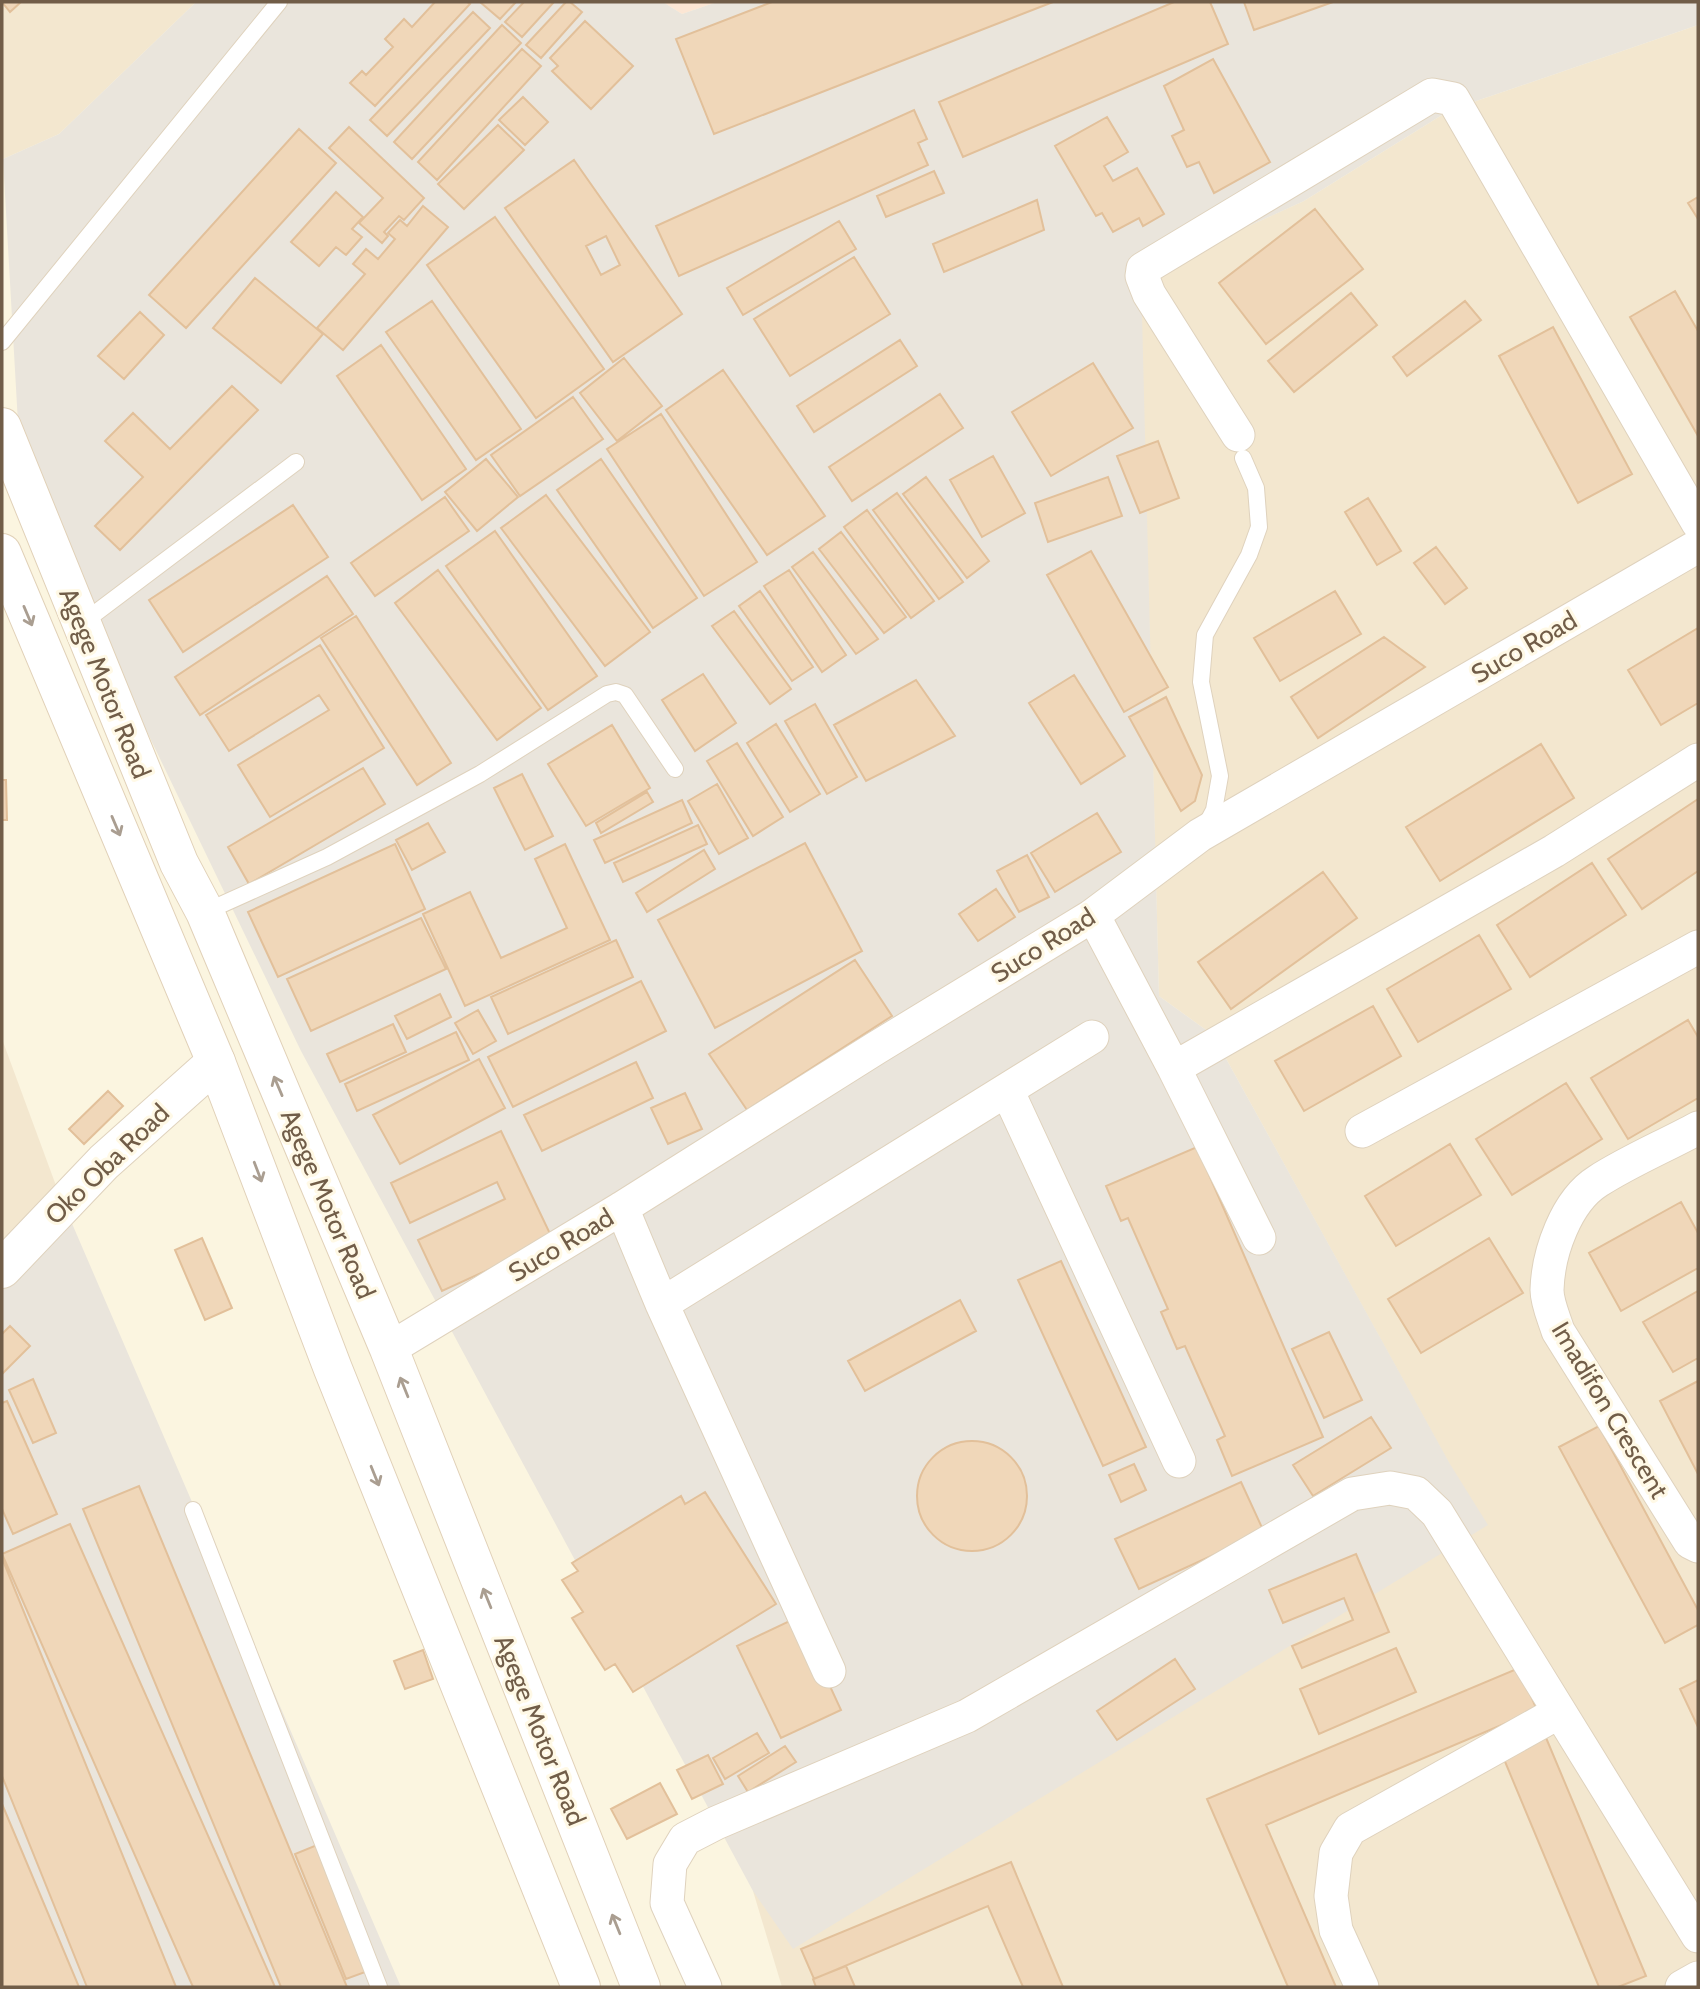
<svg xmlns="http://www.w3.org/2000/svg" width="1700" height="1989" font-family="Cabin,sans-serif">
  <rect width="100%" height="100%" fill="#fbf5e0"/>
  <path fill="#f3e7cf" d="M2,2h194l-137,132 -56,25z
    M1698,25v1962h-916l-29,-96 697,-426 -237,-430 -54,-39 -19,-721 164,-74 146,-91z
    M2,1039l56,152 -56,56z"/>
  <path fill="#fce6d4" d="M663,2h54l-35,12z"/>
  <path fill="#eae5dc" d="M196,2h467l19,12 35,-12h981v23l-248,85 -146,91 -163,74 18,721 54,39 237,429 38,61 -695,424 -40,-58 -452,-840 -206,-427 -77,-201 -15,-264 56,-25z
    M58,1191l343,796h-399v-740z"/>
  <path fill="#f0d7b9" stroke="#e2c09a" stroke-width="2" fill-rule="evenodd" d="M2,2h19l-11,10z
    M435,2h32l3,2 -95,102 -25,-23 12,-12 4,4 27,-28 -8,-8 19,-20 8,8z
    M480,2h36l-16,17z
    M524,2h30l-32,35 -17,-15z
    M566,2h4l12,10 -41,46 -15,-13z
    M772,2h281l-339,132 -38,-95z
    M1174,2h36l18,42 -265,113 -24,-55z
    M1244,2h89l-79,28z
    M473,12l17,16 -103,108 -17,-16z
    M585,21l48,45 -42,43 -39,-38 6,-5 -8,-8z
    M502,25l19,18 -109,116 -18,-17z
    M522,49l19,17 -104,114 -19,-18z
    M1213,59l57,103 -56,31 -15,-31 -12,5 -15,-31 12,-6 -20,-44z
    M523,97l25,25 -23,23 -26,-25z
    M914,110l13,29 -9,4 10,22 -249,111 -23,-50z
    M1107,117l21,35 -24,14 9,15 24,-13 27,46 -21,12 -4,-8 -26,14 -11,-19 -6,3 -41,-70z
    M498,125l26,25 -60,59 -26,-25z
    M349,127l75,71 -20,22 -5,-4 -15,16 4,4 -6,7 -23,-20 24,-25 -54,-50z
    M299,129l37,34 -150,165 -37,-33z
    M574,160l108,154 -69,48 -108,-154zM606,236l14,29 -19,10 -15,-29z
    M934,171l10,22 -58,24 -9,-21z
    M336,192l27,25 -11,12 10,8 -16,18 -10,-8 -17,19 -28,-24z
    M1698,197v22l-10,-16z
    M1037,200l7,30 -100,42 -11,-28z
    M423,206l25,21 -105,123 -26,-22 48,-54 -12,-10 13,-15 12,10 17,-20 -7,-6 12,-13 7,6z
    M1315,209l48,60 -97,75 -47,-61z
    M495,217l109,152 -68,49 -109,-153z
    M839,221l17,28 -113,66 -16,-27z
    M854,257l36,57 -100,62 -36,-57z
    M255,278l68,56 -42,49 -68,-55z
    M1675,291l23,40v105l-68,-119z
    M1351,293l26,32 -83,67 -26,-31z
    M432,301l89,128 -45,31 -90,-128z
    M1465,301l16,19 -74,56 -14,-19z
    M140,312l24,23 -40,44 -26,-23z
    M1553,327l79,147 -54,29 -79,-147z
    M900,340l17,26 -103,66 -17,-26z
    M381,345l85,124 -44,31 -85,-124z
    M624,358l38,48 -45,35 -37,-48z
    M1093,363l40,65 -82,48 -39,-64z
    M723,370l102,146 -58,39 -101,-145z
    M232,386l26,24 -138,140 -25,-24 48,-49 -38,-36 28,-28 37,36z
    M940,394l23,34 -111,73 -23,-34z
    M573,397l30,42 -83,57 -29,-41z
    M661,414l96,148 -53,34 -97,-147z
    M1158,441l21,57 -39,15 -23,-57z
    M993,456l32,57 -43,24 -32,-57z
    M486,459l32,38 -41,34 -32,-39z
    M601,459l96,139 -44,30 -96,-138z
    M926,477l63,84 -22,17 -64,-84z
    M1108,477l14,39 -74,26 -13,-39z
    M897,493l66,89 -24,17 -66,-89z
    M546,495l104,137 -45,34 -104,-138z
    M445,497l24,34 -94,65 -24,-33z
    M1368,498l33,53 -24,14 -32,-53z
    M293,505l35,52 -145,95 -34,-52z
    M867,510l67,91 -23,17 -67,-91z
    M495,531l102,145 -49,34 -102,-144z
    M841,532l65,85 -22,16 -65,-84z
    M1436,547l31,41 -22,16 -31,-41z
    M1091,551l77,136 -44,25 -77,-137z
    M813,552l65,87 -22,15 -64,-87z
    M438,570l103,138 -44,32 -102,-137z
    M789,570l57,85 -24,17 -58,-86z
    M327,576l26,38 -153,101 -25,-38z
    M760,591l53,76 -21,14 -53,-75z
    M1335,591l26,43 -81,47 -26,-43z
    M734,611l57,78 -21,15 -58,-78z
    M356,616l95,147 -34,22 -96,-147z
    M1698,628v75l-37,22 -33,-55z
    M1384,637l41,30 -107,71 -27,-41z
    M320,645l64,103 -114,69 -32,-52 91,-55 -10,-15 -90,56 -23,-36z
    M703,674l33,49 -41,28 -33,-51z
    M1074,675l51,81 -44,28 -52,-81z
    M916,680l39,56 -89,45 -32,-56z
    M1166,697l36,78 -7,26 -14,10 -52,-94z
    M815,704l42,73 -30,17 -42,-73z
    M776,724l44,70 -30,18 -43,-69z
    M612,725l38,63 -64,38 -38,-62z
    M737,743l46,74 -30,19 -46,-75z
    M1541,744l33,54 -134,83 -34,-54z
    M363,768l22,36 -136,80 -21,-37z
    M522,774l31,62 -28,14 -31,-62z
    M2,780h4l1,40h-5z
    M717,784l31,54 -29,16 -31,-53z
    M647,792l6,10 -52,31 -5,-10z
    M1698,799v72l-56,38 -34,-50z
    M682,800l10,23 -87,40 -11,-23z
    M1097,813l24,39 -66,40 -24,-39z
    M428,823l17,29 -33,18 -16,-30z
    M698,825l9,19 -84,38 -9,-19z
    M805,843l57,108 -147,77 -57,-108z
    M395,844l30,65 -147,68 -30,-65z
    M565,844l45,96 -145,66 -42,-92 47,-22 31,66 66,-30 -32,-69z
    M704,850l11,19 -68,43 -11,-19z
    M1027,855l22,42 -30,15 -22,-41z
    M1592,863l34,52 -96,62 -33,-52z
    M1323,872l34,46 -126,91 -33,-47z
    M996,889l19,28 -37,24 -19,-27z
    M421,918l25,51 -135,62 -24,-52z
    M1479,935l32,54 -93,53 -31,-53z
    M616,940l17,37 -125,57 -17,-37z
    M855,960l37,56 -145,94 -38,-56z
    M641,981l25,50 -153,76 -25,-50z
    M440,994l11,23 -44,22 -12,-23z
    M1373,1006l28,50 -97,55 -29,-50z
    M478,1010l18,31 -23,13 -18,-31z
    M1688,1020l10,17v61l-70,41 -37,-61z
    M393,1024l13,28 -66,30 -13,-28z
    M456,1032l13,28 -112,51 -12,-27z
    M479,1059l26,49 -105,56 -27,-49z
    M636,1062l17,36 -111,53 -18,-36z
    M1566,1083l36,56 -90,56 -36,-56z
    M108,1091l15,15 -39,38 -15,-15z
    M685,1093l17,36 -34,15 -17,-36z
    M501,1131l52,109 -111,51 -24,-51 87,-41 -8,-17 -87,41 -19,-40z
    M1450,1144l31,51 -85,51 -31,-50z
    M1197,1147l126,290 -91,39 -15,-36 8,-4 -40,-90 -8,3 -16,-37 7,-3 -40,-91 -7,3 -15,-35z
    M1681,1202l17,31v35l-77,43 -32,-58z
    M202,1238l30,70 -27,12 -30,-70z
    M1489,1238l34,55 -102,60 -33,-54z
    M1061,1261l85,186 -43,19 -85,-186z
    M1698,1291v67l-25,14 -30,-50z
    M960,1300l16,31 -111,60 -17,-30z
    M10,1326l20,20 -28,28v-40z
    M1329,1332l33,68 -38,18 -32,-69z
    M33,1379l23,54 -23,10 -24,-53z
    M1698,1381v93l-38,-73z
    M7,1401l50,113 -44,20 -11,-25v-106z
    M1371,1417l20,31 -78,48 -20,-31z
    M1599,1426l99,184v15l-33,18 -106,-196z
    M917 1496a55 55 0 1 1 110 0a55 55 0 1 1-110 0Z
    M1134,1464l12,26 -25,12 -12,-27z
    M1241,1482l23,50 -125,57 -24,-50z
    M139,1486l208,501h-66l-198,-478z
    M705,1492l71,112 -143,88 -18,-28 -10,6 -33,-52 11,-6 -21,-32 16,-9 -6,-8 109,-67 4,8z
    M70,1524l205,463h-82l-191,-433z
    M1356,1554l33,78 -87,36 -10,-22 61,-26 -9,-22 -61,25 -14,-33z
    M2,1558l174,429h-89l-85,-211z
    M798,1617l43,93 -60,28 -44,-92z
    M1396,1648l20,44 -97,42 -19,-45z
    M423,1650l10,29 -28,10 -11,-28z
    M1175,1659l20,30 -78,51 -20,-29z
    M1519,1668l18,42 -271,115 70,162h-48l-81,-188z
    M1698,1680v47l-18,-38z
    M757,1733l12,20 -44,26 -12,-21z
    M1544,1733l102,243 -28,11h-19l-98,-235z
    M785,1746l11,16 -48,30 -10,-16z
    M708,1755l15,29 -31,15 -15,-29z
    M660,1783l17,31 -50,25 -16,-30z
    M2,1804l77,183h-77z
    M317,1845l51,126 -22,8 -51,-125z
    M1011,1862l52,125h-40l-35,-81 -174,73 -13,-30z
    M846,1966l9,21h-39l-3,-8z"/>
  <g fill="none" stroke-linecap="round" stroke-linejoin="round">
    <g stroke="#dfd2bd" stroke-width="18">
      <path id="service" d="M2,342l277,-340
        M81,624l215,-162
        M1205,827l9,-17 6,-34 -19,-94 4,-47 44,-80 10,-28 -3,-39 -13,-30
        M205,912l122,-55 153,-83 127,-80 9,-2 9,3 50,74
        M193,1510l186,477"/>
    </g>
    <g stroke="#dfd2bd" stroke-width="35">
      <path id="minor" d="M1238,435l-89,-141 -7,-18 1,-7 289,-174 21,4 245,424
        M1093,915l81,153 85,170
        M1174,1068l380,-217 144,-91
        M1007,1090l172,371
        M1698,1128c-33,18 -69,33 -100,53 -32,20 -50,72 -51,109 0,13 7,28 11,41l132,211 8,4
        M1362,1131l336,-184
        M622,1208l40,96 167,367
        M662,1304l430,-267
        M389,1349l233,-141 254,-160 216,-132 108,-81 498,-289
        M705,1987l-38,-84 3,-39 15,-25 31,-16 251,-107 385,-222 38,-6 26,5 21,20 261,423
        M1362,1987l-26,-57 -5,-34 5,-43 14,-24 209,-117
        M1682,1987l16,-9"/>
    </g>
    <g stroke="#dfd2bd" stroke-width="40">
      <path id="tertiary" d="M2,1269l102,-107 112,-100"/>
    </g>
    <g stroke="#e1d1b8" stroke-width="40">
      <path id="secondary" d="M2,427l177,436 26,49 184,437 252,638
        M2,553l214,509 117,307 248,618"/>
    </g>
    <use href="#service" stroke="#fff" stroke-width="16"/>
    <use href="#minor" stroke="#fff" stroke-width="33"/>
    <use href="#tertiary" stroke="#fff" stroke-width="38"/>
    <use href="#secondary" stroke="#fff" stroke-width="38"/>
  </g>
  <defs><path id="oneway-shaft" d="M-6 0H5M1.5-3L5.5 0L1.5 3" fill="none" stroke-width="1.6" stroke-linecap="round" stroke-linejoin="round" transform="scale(1.75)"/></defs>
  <g stroke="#aa9e91">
    <use href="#oneway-shaft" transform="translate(28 616) rotate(67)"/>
    <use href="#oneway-shaft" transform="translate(116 826) rotate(67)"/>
    <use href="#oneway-shaft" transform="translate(278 1086) rotate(-113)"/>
    <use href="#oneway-shaft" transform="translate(258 1172) rotate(69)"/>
    <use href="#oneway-shaft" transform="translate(404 1387) rotate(-112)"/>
    <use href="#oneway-shaft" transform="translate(375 1476) rotate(68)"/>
    <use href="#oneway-shaft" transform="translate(487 1598) rotate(-112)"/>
    <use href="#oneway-shaft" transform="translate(616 1924) rotate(-112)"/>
  </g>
  <g text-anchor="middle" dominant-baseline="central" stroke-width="6" stroke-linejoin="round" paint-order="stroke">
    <g font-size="26" fill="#715d48" stroke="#fff9e6">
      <text transform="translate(1524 647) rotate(-30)">Suco Road</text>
      <text transform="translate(105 683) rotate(68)">Agege Motor Road</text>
      <text transform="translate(1043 945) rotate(-32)">Suco Road</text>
      <text transform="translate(107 1164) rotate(-44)">Oko Oba Road</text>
      <text transform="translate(328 1204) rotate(67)">Agege Motor Road</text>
      <text transform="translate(561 1245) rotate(-31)">Suco Road</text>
      <text transform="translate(1610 1410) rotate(59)">Imadifon Crescent</text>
      <text transform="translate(540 1730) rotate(68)">Agege Motor Road</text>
    </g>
  </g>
  <rect width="1700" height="1989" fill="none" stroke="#715d48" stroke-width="7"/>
</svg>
